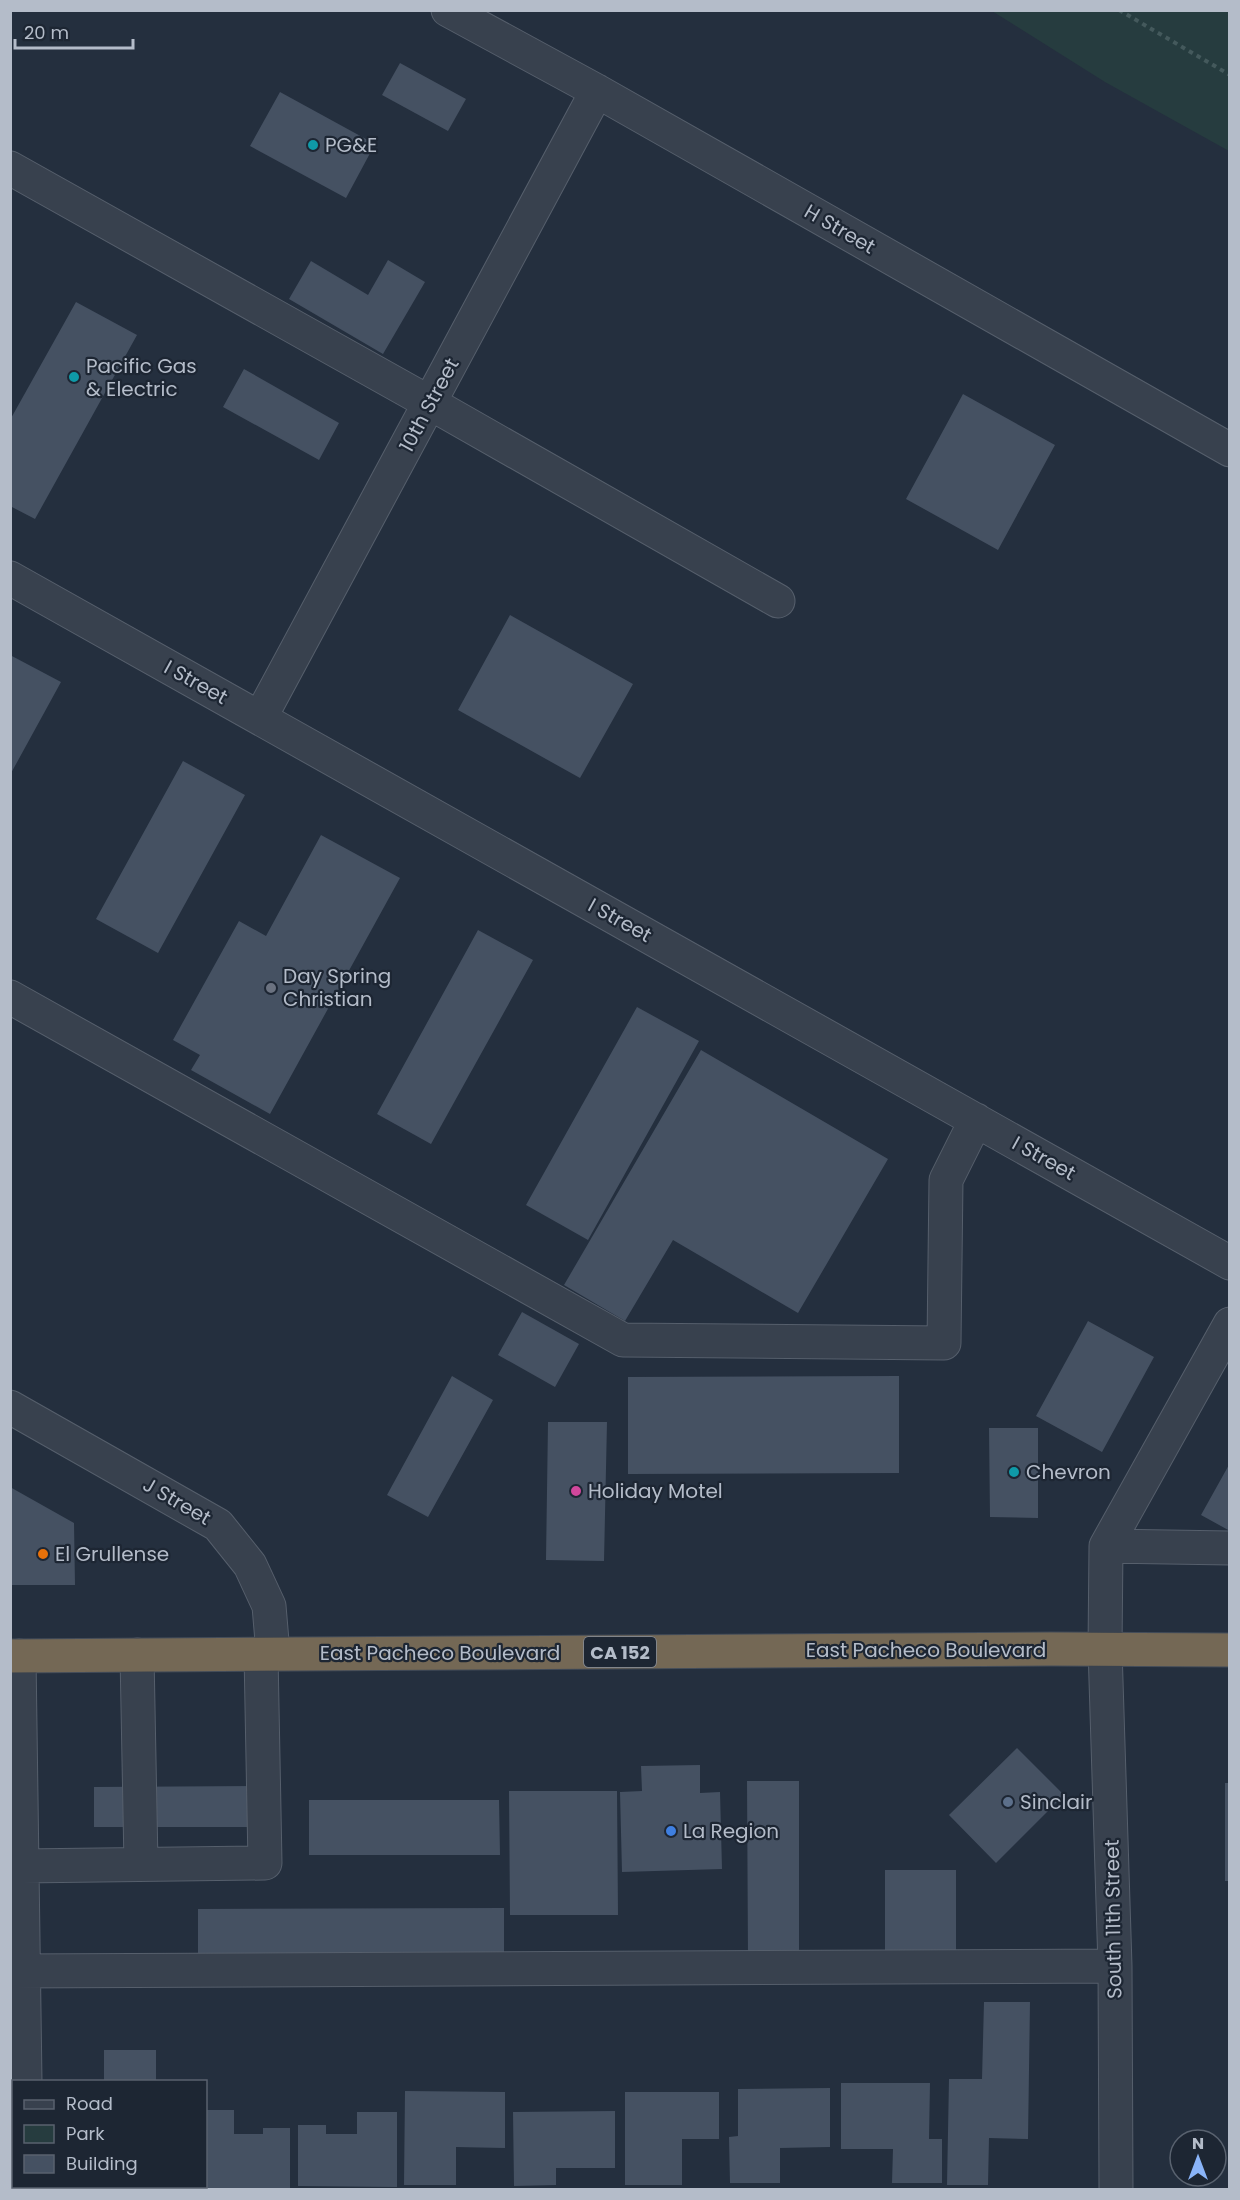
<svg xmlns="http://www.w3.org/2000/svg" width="1240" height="2200" font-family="Poppins,sans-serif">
  <rect width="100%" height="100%" fill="#242f3e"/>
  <path fill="#263c3f" d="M992,11h237v140l-124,-69z"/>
  <path fill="#455162" d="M400,63l66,36 -18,32 -66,-36z
    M280,92l95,52 -29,54 -96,-52z
    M388,260l37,22 -42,72 -94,-55 22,-38 57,34z
    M76,302l61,33 -102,184 -25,-13v-86z
    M244,369l95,54 -20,37 -96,-53z
    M963,394l92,51 -57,105 -92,-51z
    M510,615l123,69 -53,94 -122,-68z
    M10,655l51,27 -51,93z
    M183,761l62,34 -87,158 -62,-34z
    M321,835l79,43 -130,236 -79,-44 9,-15 -27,-15 66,-119 27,15z
    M478,930l55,30 -102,184 -54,-30z
    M637,1007l62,34 -111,199 -62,-35z
    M701,1050l187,109 -90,154 -125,-73 -48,81 -61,-36z
    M522,1312l57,32 -24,43 -57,-32z
    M1088,1321l66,36 -52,95 -66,-36z
    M452,1376l41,24 -65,117 -41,-22z
    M899,1376v97l-271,1v-97z
    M548,1422h59l-3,139 -58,-1z
    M989,1428h49v90l-48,-1z
    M1230,1463v68l-29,-16z
    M10,1487l64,36 1,62h-65z
    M1017,1748l47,47 -68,68 -47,-48z
    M700,1765v28l20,-1 2,77 -100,3 -2,-80 22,-1 -1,-25z
    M747,1781h52v178h-51z
    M1225,1783h5v98h-5z
    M273,1786v41h-179v-40z
    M509,1791h108l1,124h-108z
    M309,1800h190l1,55h-191z
    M885,1870h71v89h-71z
    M504,1908v45l-306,7v-51z
    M984,2002h46l-2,137 -39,-1 -1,47h-41l2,-106h33z
    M104,2050h52v32h-52z
    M841,2083h89l-1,56h13v44h-50l1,-34h-52z
    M830,2088v59l-50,1v35h-50l-1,-46 9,-1v-47z
    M405,2091l100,1v56l-49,-1v38h-52z
    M625,2092h94v47h-37v46h-57z
    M206,2110h28v24h29v-6h27v60h-84z
    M615,2111v57h-59v17l-42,1 -1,-74z
    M357,2112h40v75l-99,-1v-61h28v9h31z"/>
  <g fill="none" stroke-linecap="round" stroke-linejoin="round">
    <g stroke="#565f6c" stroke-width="35">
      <path id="minor" d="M448,10l149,81 633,359
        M10,168l420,235 348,198
        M10,578l1220,685
        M260,718l337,-627
        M10,997l613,343 321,3 2,-163 30,-60
        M10,1407l208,118 32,40 19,41 4,47
        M1106,1546l124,2
        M137,1655l4,209
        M19,1656l6,426
        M22,1866l243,-3 -4,-209
        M10,1971l1105,-5
        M26,2186v4
        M1116,2190l-1,-224 -10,-317 1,-103 124,-222"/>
    </g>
    <g stroke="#434c59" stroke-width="35">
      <path id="highway" d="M10,1656l1041,-7 179,1"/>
    </g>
    <path stroke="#44595c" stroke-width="4" stroke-dasharray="4.5 4.5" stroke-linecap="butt" d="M1119,10l111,65"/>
    <use href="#minor" stroke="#38414e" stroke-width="33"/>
    <use href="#highway" stroke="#746855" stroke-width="33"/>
  </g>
  <g fill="#0f9aa8" stroke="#1d2633" stroke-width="2">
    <circle cx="313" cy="145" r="6"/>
    <circle cx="74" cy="377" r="6"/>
    <circle cx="1014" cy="1472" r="6"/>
  </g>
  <circle fill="#6b7280" stroke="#1d2633" stroke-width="2" cx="271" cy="988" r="6"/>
  <circle fill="#d1479c" stroke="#1d2633" stroke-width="2" cx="576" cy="1491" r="6"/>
  <circle fill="#e8710a" stroke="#1d2633" stroke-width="2" cx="43" cy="1554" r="6"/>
  <circle fill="#5c6f8a" stroke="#1d2633" stroke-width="2" cx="1008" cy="1802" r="6"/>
  <circle fill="#3f7fe0" stroke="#1d2633" stroke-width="2" cx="671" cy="1831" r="6"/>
  <g text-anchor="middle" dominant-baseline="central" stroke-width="4.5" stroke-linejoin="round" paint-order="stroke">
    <rect fill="#1d2633" stroke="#878f9c" stroke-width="1.5" x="584" y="1637" width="72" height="30" rx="4.5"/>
    <g font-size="18" font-weight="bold" fill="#b4bcc9">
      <text x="620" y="1652">CA 152</text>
    </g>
    <g font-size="20" fill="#b4bcc9" stroke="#1d2633" text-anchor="start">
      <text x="325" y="145">PG&amp;E</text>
      <text x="86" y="366">Pacific Gas<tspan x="86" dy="23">&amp; Electric</tspan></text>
      <text x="283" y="976">Day Spring<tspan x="283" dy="23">Christian</tspan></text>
      <text x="1026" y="1472">Chevron</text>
      <text x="588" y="1491">Holiday Motel</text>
      <text x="55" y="1554">El Grullense</text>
      <text x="1020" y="1802">Sinclair</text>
      <text x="683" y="1831">La Region</text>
    </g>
    <g font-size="20" fill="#b4bcc9" stroke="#1d2633">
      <text transform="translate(840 229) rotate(30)">H Street</text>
      <text transform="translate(429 405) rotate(-62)">10th Street</text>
      <text transform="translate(196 682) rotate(29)">I Street</text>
      <text transform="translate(620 920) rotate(29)">I Street</text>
      <text transform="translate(1044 1158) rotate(29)">I Street</text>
      <text transform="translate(177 1501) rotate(30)">J Street</text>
      <text x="926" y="1650">East Pacheco Boulevard</text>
      <text x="440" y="1653">East Pacheco Boulevard</text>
      <text transform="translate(1113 1919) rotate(-91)">South 11th Street</text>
    </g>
  </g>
  <rect width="1240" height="2200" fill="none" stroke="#b4bcc9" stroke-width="24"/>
  <rect x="12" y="2080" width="195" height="108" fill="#1d2633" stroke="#59626f" stroke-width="1.5"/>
  <rect x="24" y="2100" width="30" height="9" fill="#38414e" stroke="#59626f" stroke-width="1.5"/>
  <text x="66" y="2110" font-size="18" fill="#b4bcc9">Road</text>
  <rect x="24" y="2125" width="30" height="18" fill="#263c3f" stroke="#59626f" stroke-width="1.5"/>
  <text x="66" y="2140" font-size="18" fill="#b4bcc9">Park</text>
  <rect x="24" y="2155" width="30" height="18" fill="#455162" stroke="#59626f" stroke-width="1.5"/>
  <text x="66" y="2170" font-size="18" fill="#b4bcc9">Building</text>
  <g transform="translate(1198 2158)"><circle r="28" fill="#1d2633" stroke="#59626f" stroke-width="1.5"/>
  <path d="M0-4.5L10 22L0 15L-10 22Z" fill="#8ab4f8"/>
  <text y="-9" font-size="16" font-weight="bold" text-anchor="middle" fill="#b4bcc9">N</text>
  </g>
  <path d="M15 39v9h118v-9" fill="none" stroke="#b4bcc9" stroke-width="3"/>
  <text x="24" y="39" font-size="18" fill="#b4bcc9" stroke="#1d2633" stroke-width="4.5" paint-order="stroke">20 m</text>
</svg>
